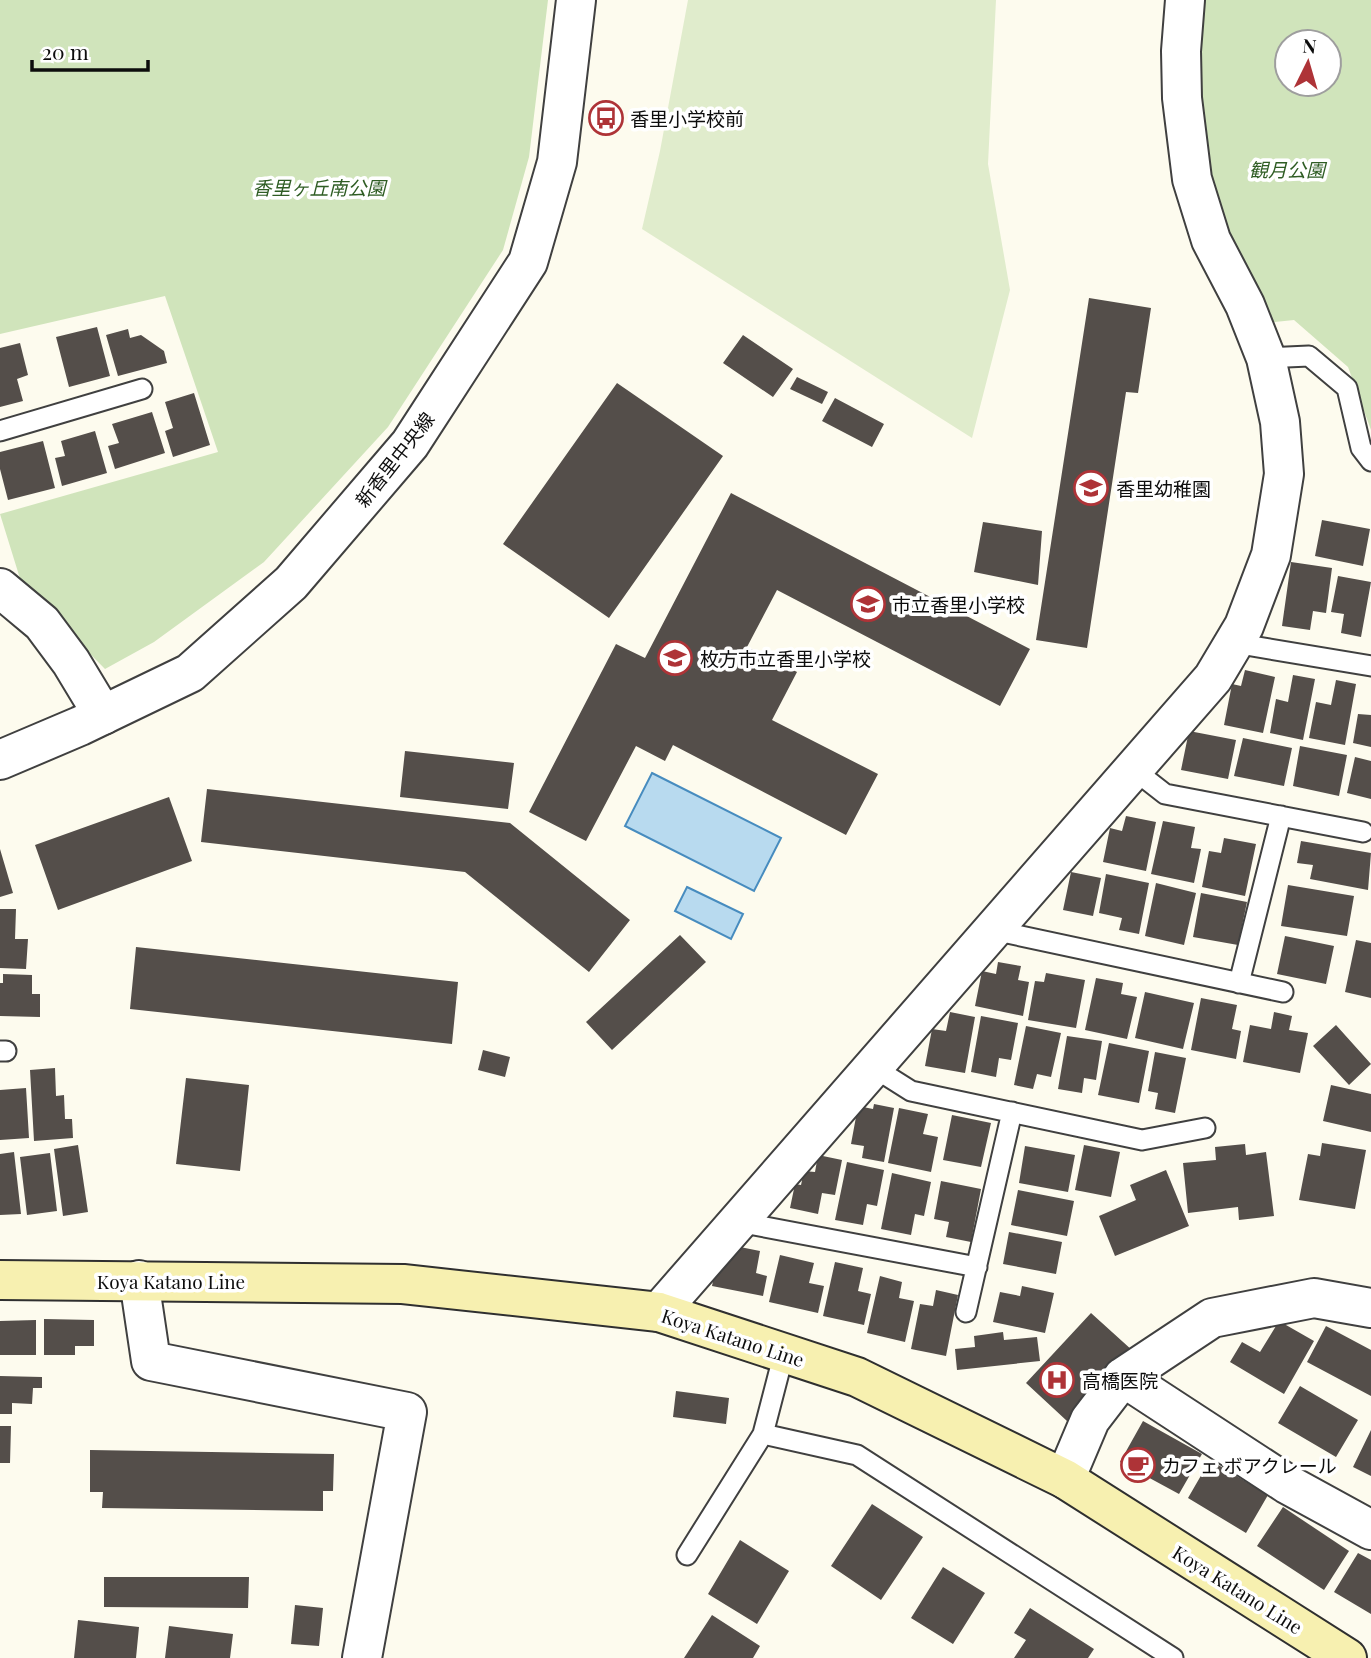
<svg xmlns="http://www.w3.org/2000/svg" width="1371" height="1658" font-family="'Playfair Display','Noto Sans JP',serif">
  <rect width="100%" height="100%" fill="#fdfbee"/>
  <path fill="#d0e4bb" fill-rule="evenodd" d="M0,0h548l-19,157 -26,93 -115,177 -124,135 -110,80 -49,27 -83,-84 -22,-71 218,-62 -53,-156 -165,38z
    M1196,0h175v430l-23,-63 -54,-47 -30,3 -62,-146zM1287,42h42v42h-42z"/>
  <path fill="#e0eccc" d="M688,0h308l-8,164 22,126 -38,148 -330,-209 18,-78z"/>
  <path fill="#b8daef" stroke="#478cbf" stroke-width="2" d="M652,773l129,65 -27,53 -129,-65z
    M687,887l56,27 -12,25 -56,-28z"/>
  <path fill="#544e4a" d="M1089,298l62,10 -13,85 -12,-1 -39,256 -51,-8z
    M97,327l13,49 -41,11 -13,-50z
    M128,329l2,9 11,-3 23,16 3,12 -49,13 -12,-41z
    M743,335l50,34 -20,28 -50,-34z
    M20,343l8,32 -11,4 6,22 -23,6v-59z
    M797,377l31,15 -6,12 -32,-15z
    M617,383l106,73 -114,162 -106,-74z
    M194,393l16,52 -37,12 -8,-26 8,-3 -8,-26z
    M835,398l49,26 -12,23 -50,-26z
    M152,412l13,41 -50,16 -7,-23 11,-3 -7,-19z
    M95,431l12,42 -45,13 -7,-28 10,-2 -4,-15z
    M43,441l12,47 -47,12 -8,-31v-17z
    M731,493l299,156 -30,57 -223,-116 -30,57 50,25 -25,48 106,54 -32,61 -173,-90 -8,16 -29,-15 -50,95 -57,-29 87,-168 29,14z
    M1322,520l48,9 -7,37 -48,-10z
    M983,522l59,9 -4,54 -64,-13z
    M1291,562l41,6 -6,45 -13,-2 -3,19 -28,-4z
    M1338,576l33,6 -10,55 -20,-4 3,-19 -13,-2z
    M1245,670l30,7 -12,56 -39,-8 8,-41 9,2z
    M1293,675l22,4 -12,61 -33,-7 6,-34 12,3z
    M1336,680l20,4 -11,61 -36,-7 7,-36 15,3z
    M1358,714l13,1v32l-18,-4z
    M1189,731l47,9 -8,39 -47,-9z
    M1243,738l49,10 -8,38 -50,-10z
    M1300,746l47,9 -8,41 -46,-10z
    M405,751l109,12 -6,46 -108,-12z
    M1355,757l16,4v38l-24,-6z
    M207,789l303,34 120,97 -41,52 -124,-100 -264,-30z
    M169,797l23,64 -134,49 -23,-65z
    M1126,816l30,6 -10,49 -43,-9 7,-34 12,3z
    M1163,821l32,6 -4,21 10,1 -7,34 -43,-9z
    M1224,838l32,6 -11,52 -43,-9 7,-36 12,2z
    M1301,841l70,12 -3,37 -58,-11 3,-14 -16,-2z
    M0,849l13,44 -13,4z
    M1071,872l30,6 -8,38 -30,-6z
    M1106,874l43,9 -10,51 -20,-4 3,-12 -23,-5z
    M1156,883l40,10 -12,52 -39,-9z
    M1288,885l66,11 -7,40 -66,-10z
    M1201,893l46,9 -9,43 -45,-8z
    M0,909h16l-1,30h13l-2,30 -26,-1z
    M680,935l26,27 -94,88 -26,-28z
    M1285,936l49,10 -8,38 -49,-10z
    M1356,940l15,3v55l-26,-6z
    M136,947l322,35 -6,62 -322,-35z
    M998,962l23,4 -3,14 11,2 -6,34 -48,-10 7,-35 14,3z
    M1046,973l39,7 -9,48 -48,-8 7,-39 9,1z
    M3,974l29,1v19h8v23l-40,-1v-33h3z
    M1096,978l27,5 -2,11 16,3 -10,42 -42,-9z
    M1145,992l49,11 -11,46 -48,-11z
    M1201,998l36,7 -5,24 9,2 -5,28 -45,-9z
    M950,1012l25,5 -10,56 -40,-7 7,-37 14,2z
    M1274,1012l18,4 -3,14 19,3 -8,40 -57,-11 7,-37 21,4z
    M981,1016l37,7 -7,37 -12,-2 -3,19 -25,-5z
    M1336,1025l35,39 -22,21 -36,-39z
    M1026,1026l35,7 -10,44 -14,-3 -4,15 -19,-4z
    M1067,1036l35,5 -6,39 -12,-2 -2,15 -24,-4z
    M1109,1043l40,8 -10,52 -41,-8z
    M483,1050l27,7 -5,20 -27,-7z
    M1155,1052l31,6 -11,55 -20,-4 3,-16 -10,-2z
    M55,1068l1,28 8,-1 1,24h7l1,19 -39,3 -4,-71z
    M186,1078l63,7 -9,86 -64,-7z
    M1331,1085l40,9v38l-48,-11z
    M26,1088l3,50 -29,2v-50z
    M874,1104l20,4 -10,54 -22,-4 2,-12 -13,-2 7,-38 15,3z
    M899,1108l29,6 -5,20 15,3 -7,35 -43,-9z
    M952,1115l39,8 -10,44 -38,-7z
    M1322,1143l44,7 -11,59 -56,-9 9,-46 12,2z
    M1245,1144l1,11 20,-3 8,64 -35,4 -1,-13 -50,6 -5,-50 33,-3 -1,-13z
    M78,1145l10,67 -25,4 -9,-67z
    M1084,1145l36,7 -9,45 -36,-7z
    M1025,1146l50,9 -7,37 -49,-9z
    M14,1152l7,62 -21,1v-61z
    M50,1153l7,58 -30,4 -7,-58z
    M818,1155l24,5 -7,35 -13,-2 -4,21 -28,-6 5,-24 6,1 3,-14 11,1z
    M847,1162l37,8 -7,36 -10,-2 -4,21 -28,-5z
    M1166,1170l23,56 -74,30 -16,-40 37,-16 -6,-15z
    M892,1173l39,9 -7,34 -9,-2 -4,21 -30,-6z
    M941,1181l40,8 -10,53 -25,-5 3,-15 -15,-3z
    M1018,1190l56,11 -7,35 -56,-11z
    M1009,1232l53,10 -6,32 -53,-10z
    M740,1247l20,4 -4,22 11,3 -4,20 -51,-10 2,-10z
    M780,1255l34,8 -5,20 15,3 -6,27 -49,-11z
    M835,1262l28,6 -5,23 13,3 -7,31 -41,-9z
    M880,1276l22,6 -3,16 15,3 -9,41 -38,-9z
    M1022,1286l32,7 -9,40 -52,-11 7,-30 20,4z
    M936,1290l22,5 -12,61 -35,-7 9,-45 13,2z
    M1091,1313l42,38 -66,70 -41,-38z
    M44,1319l50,1v26h-19v9h-31z
    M36,1320v35h-36v-34z
    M1279,1321l35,20 -30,53 -54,-32 12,-20 18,10z
    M1326,1326l45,24v46l-64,-34z
    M1003,1332l1,8 33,-3 3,24 -83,9 -2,-21 20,-2 -1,-11z
    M0,1376l42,1v11h-9l-1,16 -20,-1v11h-12z
    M1300,1386l58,34 -22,37 -58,-34z
    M676,1391l53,7 -3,26 -53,-7z
    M1143,1421l59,33 -23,40 -59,-32z
    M0,1426h11l-1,37h-10z
    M1371,1430v46l-18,-9z
    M90,1450l244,4 -1,37h-10v20l-221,-3 1,-16h-13z
    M1210,1460l58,35 -22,38 -58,-35z
    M872,1504l51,33 -42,63 -50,-34z
    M1283,1507l66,44 -25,39 -67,-44z
    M740,1540l49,31 -32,53 -49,-30z
    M1358,1553l13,7v54l-37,-22z
    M943,1567l42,26 -32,51 -42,-26z
    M104,1577h145l-1,31 -144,-1z
    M295,1605l28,3 -4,38 -28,-2z
    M1030,1608l64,41 -6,9h-74l12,-18 -12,-7z
    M712,1615l48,31 -7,12h-69z
    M78,1620l61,7 -3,31h-62z
    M169,1626l64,8 -3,24h-65z"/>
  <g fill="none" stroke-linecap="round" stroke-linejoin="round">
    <g stroke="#404040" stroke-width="23">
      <path id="service" d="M1266,358l43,-2 38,32 14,60 10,13
        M0,431l142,-42
        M1234,643l137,23
        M1133,769l32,25 198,38
        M993,930l290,62
        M1239,983l42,-167
        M0,1051h6
        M873,1067l38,24 231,49 63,-12
        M738,1222l239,45
        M966,1312l46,-200
        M763,1434l94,21 316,203
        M687,1555l76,-121 21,-81"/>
    </g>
    <g stroke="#404040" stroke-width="42">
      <path id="minor" d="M0,588l42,35 29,39 32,53
        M139,1280l12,81 256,51 -45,246
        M659,1312l554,-634 31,-52 27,-71 13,-81 -4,-52 -14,-64 -21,-53 -34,-65 -19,-61 -10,-81 -1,-47 4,-51
        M1123,1377l164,107 84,46
        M1065,1479l25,-59 33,-43 89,-59 102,-20 57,10"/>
    </g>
    <g stroke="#404040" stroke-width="42">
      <path id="tertiary" d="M0,760l80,-34 110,-53 101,-90 119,-139 118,-182 29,-100 19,-162"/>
    </g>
    <g stroke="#2f2f2f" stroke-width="42">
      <path id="secondary" d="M0,1280l403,4 256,28 198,65 208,102 282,179"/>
    </g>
    <use href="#service" stroke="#fff" stroke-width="19"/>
    <use href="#minor" stroke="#fff" stroke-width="38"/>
    <use href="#tertiary" stroke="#fff" stroke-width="38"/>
    <use href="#secondary" stroke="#f7f0b0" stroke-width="38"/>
  </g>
  <defs>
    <g id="bus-ring" transform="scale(1.75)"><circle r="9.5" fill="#fff" stroke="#ae3337" stroke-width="1.5"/><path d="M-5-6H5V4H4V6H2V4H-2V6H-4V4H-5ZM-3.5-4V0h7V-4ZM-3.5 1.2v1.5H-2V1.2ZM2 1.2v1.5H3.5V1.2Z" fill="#ae3337"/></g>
    <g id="school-ring" transform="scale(1.75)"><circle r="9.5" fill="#fff" stroke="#ae3337" stroke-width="1.5"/><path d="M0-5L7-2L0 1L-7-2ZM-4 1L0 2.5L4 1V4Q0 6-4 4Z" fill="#ae3337"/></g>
    <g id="hospital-ring" transform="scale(1.75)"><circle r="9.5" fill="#fff" stroke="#ae3337" stroke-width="1.5"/><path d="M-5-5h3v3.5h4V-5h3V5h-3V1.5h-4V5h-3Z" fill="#ae3337"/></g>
    <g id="cafe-ring" transform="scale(1.75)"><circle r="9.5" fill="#fff" stroke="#ae3337" stroke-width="1.5"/><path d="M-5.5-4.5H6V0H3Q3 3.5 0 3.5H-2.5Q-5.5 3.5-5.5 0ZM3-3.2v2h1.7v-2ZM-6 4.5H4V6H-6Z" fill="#ae3337"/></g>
  </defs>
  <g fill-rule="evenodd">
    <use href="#bus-ring" x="606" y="118"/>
    <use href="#school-ring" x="1091" y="488"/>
    <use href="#school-ring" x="868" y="604"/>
    <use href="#school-ring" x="675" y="658"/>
    <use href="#hospital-ring" x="1057" y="1380"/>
    <use href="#cafe-ring" x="1138" y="1465"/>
  </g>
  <g text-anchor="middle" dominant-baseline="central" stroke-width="7" stroke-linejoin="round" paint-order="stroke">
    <g font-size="19" fill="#0d0d0d" stroke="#fff" text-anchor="start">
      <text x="630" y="118">香里小学校前</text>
      <text x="1116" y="488">香里幼稚園</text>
      <text x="892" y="604">市立香里小学校</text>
      <text x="700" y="658">枚方市立香里小学校</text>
      <text x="1082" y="1380">高橋医院</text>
      <text x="1162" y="1465">カフェ ボアクレール</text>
    </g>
    <g font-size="19" font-style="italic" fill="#2f5d24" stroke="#fff">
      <text x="1287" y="169">観月公園</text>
      <text x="319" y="187">香里ヶ丘南公園</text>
    </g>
    <g font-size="19" fill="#0d0d0d" stroke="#fff">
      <text transform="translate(394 459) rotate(-52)">新香里中央線</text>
      <text x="171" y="1281">Koya Katano Line</text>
      <text transform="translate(733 1337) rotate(18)">Koya Katano Line</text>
      <text transform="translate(1238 1589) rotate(32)">Koya Katano Line</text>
    </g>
  </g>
  <g transform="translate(1308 63) rotate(5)"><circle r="33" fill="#ffffff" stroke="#9e9e9e" stroke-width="2"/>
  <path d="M0-5L12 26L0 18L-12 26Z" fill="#ae3337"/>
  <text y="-10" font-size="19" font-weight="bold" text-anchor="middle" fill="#0d0d0d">N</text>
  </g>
  <path d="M32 60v10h116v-10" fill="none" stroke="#0d0d0d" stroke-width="3.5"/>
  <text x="42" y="60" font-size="21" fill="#0d0d0d" stroke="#ffffff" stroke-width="5" paint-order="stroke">20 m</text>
</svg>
